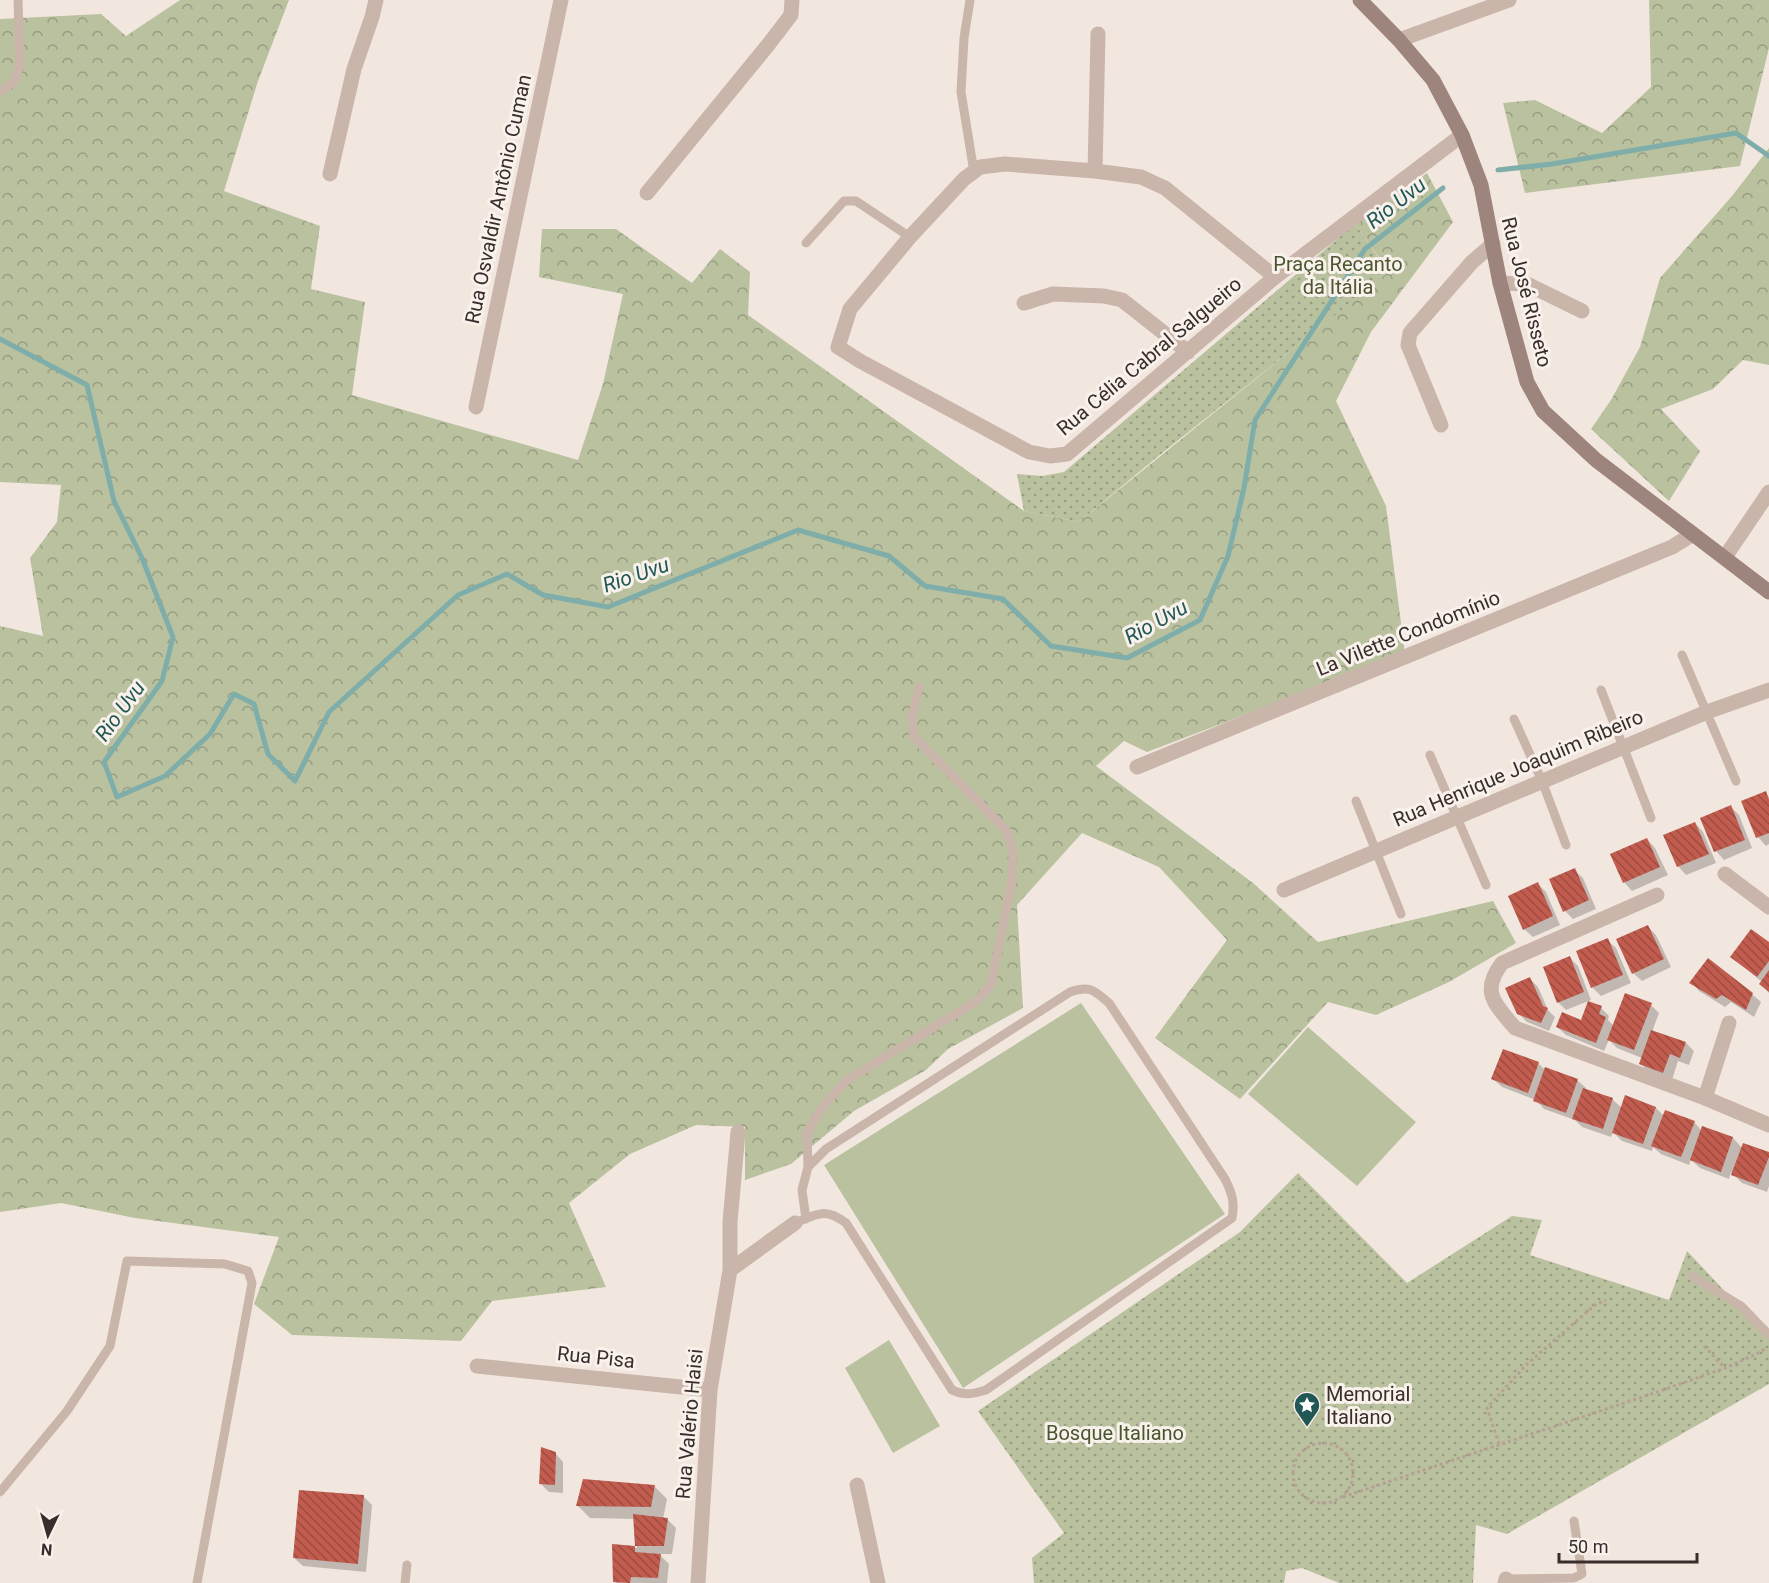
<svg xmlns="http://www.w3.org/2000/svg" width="1769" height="1583" font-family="Roboto,sans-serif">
  <defs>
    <pattern id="forest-crowns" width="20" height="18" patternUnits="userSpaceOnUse" patternTransform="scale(1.5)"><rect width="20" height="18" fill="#b9c19f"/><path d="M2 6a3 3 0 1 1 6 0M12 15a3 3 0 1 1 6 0" fill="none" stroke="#979d82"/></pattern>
    <pattern id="park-dots" width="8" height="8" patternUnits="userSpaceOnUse" patternTransform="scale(1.5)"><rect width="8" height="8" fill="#b9c19f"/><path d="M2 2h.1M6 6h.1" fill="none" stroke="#979d82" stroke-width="1.8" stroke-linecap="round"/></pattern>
    <pattern id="building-back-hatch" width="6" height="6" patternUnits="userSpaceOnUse" patternTransform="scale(1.5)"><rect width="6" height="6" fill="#c15c4e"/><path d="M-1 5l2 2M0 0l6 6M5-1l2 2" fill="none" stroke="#9e4c41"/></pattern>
  </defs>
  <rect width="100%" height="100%" fill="#f2e7df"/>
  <path fill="#b9c19f" d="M1081,1003l144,211 -262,174 -139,-223z
    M1308,1027l108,95 -59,64 -109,-92z
    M889,1340l51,86 -47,27 -48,-85z"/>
  <path fill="url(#forest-crowns)" d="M180,0h109l-31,81 -34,110 96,35 -9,63 54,13 -13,93 226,65 25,-76 20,-90 -84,-17 3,-48h74l76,54 28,-34 30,23 -2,43 276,196 55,11 310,-251 -34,-47 72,-51 26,49 -82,110 -35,69 50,105 19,148 -258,98 -23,-11 -28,25 157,117 65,59 175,-41 23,42 -67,39 -73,33 -48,-13 -88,97 -85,-61 72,-98 -68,-73 -77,-34 -65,72 6,103 -75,41 -22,21 -72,41 -63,53 -46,16v-53l-49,-2 -66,29 -61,49 37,84 -114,14 -31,40 -169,-6 -38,-31 25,-67 -144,-19 -74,-15 -61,9v-586l43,10 -13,-78 27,-36 4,-37 -61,-3v-463l101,-5 25,22z
    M1649,0h120v48l-29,118 -215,27 -22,-90 32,-3 67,33 49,-46z
    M1769,148v217l-26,-5 -30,29 -52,20 39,42 -31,50 -78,-72 20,-29 29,-53 20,-69 72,-82z"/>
  <path fill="url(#park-dots)" d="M1355,224l34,48 -233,186 -77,64 -55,-11 -7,-37 25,2 22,-4z
    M1298,1173l109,110 105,-67 30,4 -12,35 139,45 18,-49 82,87v46l-262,150 -31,-9 -3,58h-134l-37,-15 -16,3 -2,12h-250l-2,-25 32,-25 -86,-122 262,-179z"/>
  <path fill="#0003" d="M1765,793l4,4v47l-3,2 -8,-9z
    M1731,807l8,8 13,33 -28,12 -8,-9z
    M1695,823l8,9 13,31 -30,12 -8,-9z
    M1647,839l8,9 13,27 -36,16 -8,-9z
    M1574,870l9,8 13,31 -23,10 -8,-8z
    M1538,884l8,8 14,33 -27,12 -9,-8z
    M1648,927l8,8 15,32 -29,14 -9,-8z
    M1607,940l9,8 15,35 -30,13 -9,-9z
    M1769,944v49l-8,-9 1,-2 -30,-25z
    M1570,958l8,8 13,34 -25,10 -8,-8z
    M1530,979l8,8 10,23 7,7 -6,14 -22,-9 -9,-9z
    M1691,982l61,12 9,8 -7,15 -23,-15 -6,5 -26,-16z
    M1651,1005l8,8 -7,19 34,11 8,8 -5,14 -11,-4 -6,19 -23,-8 -9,-9 2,-5 -25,-10 -8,-8 -5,11 -38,-16 -9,-8 24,-5 20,-14 8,8 -1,4 6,6z
    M1538,1063l8,8 31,9 9,8 -1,2 27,9 10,9h34l8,8 30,6 8,9 1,-3 30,10 10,11 26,5v32l-2,6 -25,-9 -11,-11 -2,7 -29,-11 -9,-8 -2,5 -28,-11 -8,-7 -1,4 -30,-10 -9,-9 -2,5 -29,-10 -7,-7 -31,-11 -8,-9 -34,-13 -9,-8z
    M555,1453l8,9v31l-14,-1 -9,-9z
    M654,1486l13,13 -4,20 5,1 8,8 -4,26h-13l10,10 -2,19h-51l-2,-2v-35l23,2 -2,-29 -45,-1 -12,-12z
    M364,1497l8,8 -6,67 -63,-6 -9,-8z"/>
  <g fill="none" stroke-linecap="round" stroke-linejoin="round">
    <path stroke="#7faeaa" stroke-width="5" d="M1498,170l54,-6 184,-31 33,23
      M0,339l87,46 27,116 28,57 31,79 -11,44 -58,81 13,35 48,-21 45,-42 24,-40 20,10 14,50 27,27 34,-69 129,-117 49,-21 36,21 65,12 190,-77 91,26 36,30 78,13 48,47 76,12 73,-38 28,-64 16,-68 11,-68 110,-171 78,-61"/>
  </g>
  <path fill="url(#building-back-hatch)" d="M1766,791l3,9v33l-13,5 -15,-37z
    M1731,805l14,35 -31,12 -14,-34z
    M1695,822l14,32 -32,13 -14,-32z
    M1647,838l13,29 -37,16 -13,-29z
    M1575,868l14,32 -26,12 -14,-33z
    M1538,882l15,34 -30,14 -15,-34z
    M1648,925l16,34 -32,15 -16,-35z
    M1751,929l18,13v19l-12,16 -27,-20z
    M1608,938l15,37 -32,13 -15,-37z
    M1570,956l14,36 -27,11 -14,-36z
    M1708,958l45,35 -7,17 -24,-15 -6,4 -27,-16z
    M1769,970v22l-10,-8z
    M1530,977l13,29 5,2 -7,15 -24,-9 -12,-26z
    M1625,993l27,10 -18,47 -27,-10z
    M1588,1001l14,5 -3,8 7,3 -10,26 -40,-16 6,-15 19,8z
    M1651,1030l35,12 -6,16 -10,-4 -7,19 -24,-9z
    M1503,1049l36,13 -11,31 -37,-14z
    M1545,1067l33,12 -12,34 -33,-12z
    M1583,1088l30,10 -10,31 -31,-10z
    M1625,1095l31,12 -13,37 -31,-11z
    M1665,1110l30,11 -14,36 -30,-11z
    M1702,1126l31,11 -12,35 -31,-12z
    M1743,1143l26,9v5l-11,28 -27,-10z
    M541,1447l15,5 -1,33 -16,-1z
    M583,1479l72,6 -4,22 -75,-1z
    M299,1490l65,5 -6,69 -65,-6z
    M633,1514l35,4 -4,28h-29z
    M612,1544l23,2v6l26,2 -3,24 -27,-1 -1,6 -17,-1z"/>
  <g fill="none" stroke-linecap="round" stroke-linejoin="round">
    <path stroke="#b69f95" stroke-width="3" stroke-dasharray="3 3" stroke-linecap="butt" d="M1704,1346l21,22
      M1293 1473a30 30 0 1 1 60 0a30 30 0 1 1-60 0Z
      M1499,1444l-12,-36 39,-43 69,-60 11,-5
      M1343,1497l320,-107 62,-22 31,-14 9,-5"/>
    <path stroke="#cab5ab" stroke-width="9" d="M970,0l-6,38 -3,54 13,80
      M0,91l13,-8 7,-17 -2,-66
      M806,243l38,-42h12l54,36
      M1682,655l54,126
      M1601,690l50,128
      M1514,719l28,62 24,64
      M1430,755l56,130
      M1356,801l45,113
      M808,1167l-1,-35 16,-26 24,-26 130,-79 14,-17 21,-102 1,-30 -6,-21 -93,-94 -2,-19 7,-31
      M795,1223c22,-9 30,-16 51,0l106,167c12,6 21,4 34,0l246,-172c3,-15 0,-25 -7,-39l-116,-176c-15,-13 -19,-18 -39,-11l-244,157 -18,18 -6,23 4,29
      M1692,1276l49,30 28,29
      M0,1492l67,-81 43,-65 17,-85 98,3 23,7 4,12 -55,300
      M1506,1579l68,-1 8,-4 -8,-53
      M405,1583l2,-18"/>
    <path stroke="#cab5ab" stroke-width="15" d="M1399,40l110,-40
      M1095,171l3,-137
      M330,174l24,-105 18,-52 4,-17
      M647,193l121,-148 23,-30 1,-15
      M1275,277l-110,-89 -24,-11 -46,-6 -90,-7 -25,3 -16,12 -54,58 -60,72 -12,38 22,14 169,91 21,4 17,-2 208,-177 187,-142
      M1500,283l27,1 55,27
      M1024,303l29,-9 51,2 18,4 66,52
      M476,407l85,-407
      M1441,425l-33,-80 2,-12 62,-71 21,-18
      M1725,557l44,-65
      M1137,767l535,-220 21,-13
      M1725,874l44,33
      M1284,890l423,-178 62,-22
      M1657,895l-155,68c-22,29 -7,41 13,65l190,70 64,27
      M1705,1098l24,-75
      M730,1270v-48l8,-90
      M477,1366l233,24
      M857,1485l21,98
      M698,1583l12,-193 20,-120 65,-47
      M1505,1583l1,-4"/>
    <path stroke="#9d847c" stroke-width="15" d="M1360,0l39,40 34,40 29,55 19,50 19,98 27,99 16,29 53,49 173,132"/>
  </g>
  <defs>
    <g id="sight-pin" transform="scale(1.35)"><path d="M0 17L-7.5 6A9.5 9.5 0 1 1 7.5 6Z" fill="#215855" stroke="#f9f1eb"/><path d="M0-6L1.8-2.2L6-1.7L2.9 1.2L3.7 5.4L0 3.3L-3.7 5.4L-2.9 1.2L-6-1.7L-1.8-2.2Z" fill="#fff"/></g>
  </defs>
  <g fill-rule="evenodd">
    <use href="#sight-pin" x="1307" y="1405"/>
  </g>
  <g text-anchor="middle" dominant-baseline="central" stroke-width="6" stroke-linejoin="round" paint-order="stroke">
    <g font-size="20" fill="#382d2a" stroke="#f9f1eb">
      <text transform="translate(498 199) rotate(-78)">Rua Osvaldir Antônio Cuman</text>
      <text transform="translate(1527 292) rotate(76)">Rua José Risseto</text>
      <text transform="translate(1149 356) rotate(-40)">Rua Célia Cabral Salgueiro</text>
      <text transform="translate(1408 633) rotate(-22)">La Vilette Condomínio</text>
      <text transform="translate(1518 768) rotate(-23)">Rua Henrique Joaquim Ribeiro</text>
      <text transform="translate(596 1357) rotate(6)">Rua Pisa</text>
      <text transform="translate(689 1424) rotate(-85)">Rua Valério Haisi</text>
    </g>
    <g font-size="20" fill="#4b552f" stroke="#f9f1eb">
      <text x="1338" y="264">Praça Recanto<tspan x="1338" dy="23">da Itália</tspan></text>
      <text x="1115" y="1433">Bosque Italiano</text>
    </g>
    <g font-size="20" fill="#382d2a" stroke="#f9f1eb" text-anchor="start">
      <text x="1326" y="1394">Memorial<tspan x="1326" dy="23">Italiano</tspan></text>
    </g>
    <g font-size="21" font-style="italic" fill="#215855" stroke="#f9f1eb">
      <text transform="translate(1396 203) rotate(-38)">Rio Uvu</text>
      <text transform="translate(636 575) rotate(-19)">Rio Uvu</text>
      <text transform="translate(1156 622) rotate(-29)">Rio Uvu</text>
      <text transform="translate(120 711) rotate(-54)">Rio Uvu</text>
    </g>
  </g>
  <g transform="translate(48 1535) rotate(185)" stroke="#f9f1eb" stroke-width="4.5" paint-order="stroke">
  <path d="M0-4.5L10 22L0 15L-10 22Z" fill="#382d2a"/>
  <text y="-9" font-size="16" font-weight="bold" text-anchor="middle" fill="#382d2a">N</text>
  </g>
  <path d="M1559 1553v9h138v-9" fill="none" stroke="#382d2a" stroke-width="3"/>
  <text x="1568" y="1553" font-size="18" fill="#382d2a" stroke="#f9f1eb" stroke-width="4.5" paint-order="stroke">50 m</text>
</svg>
